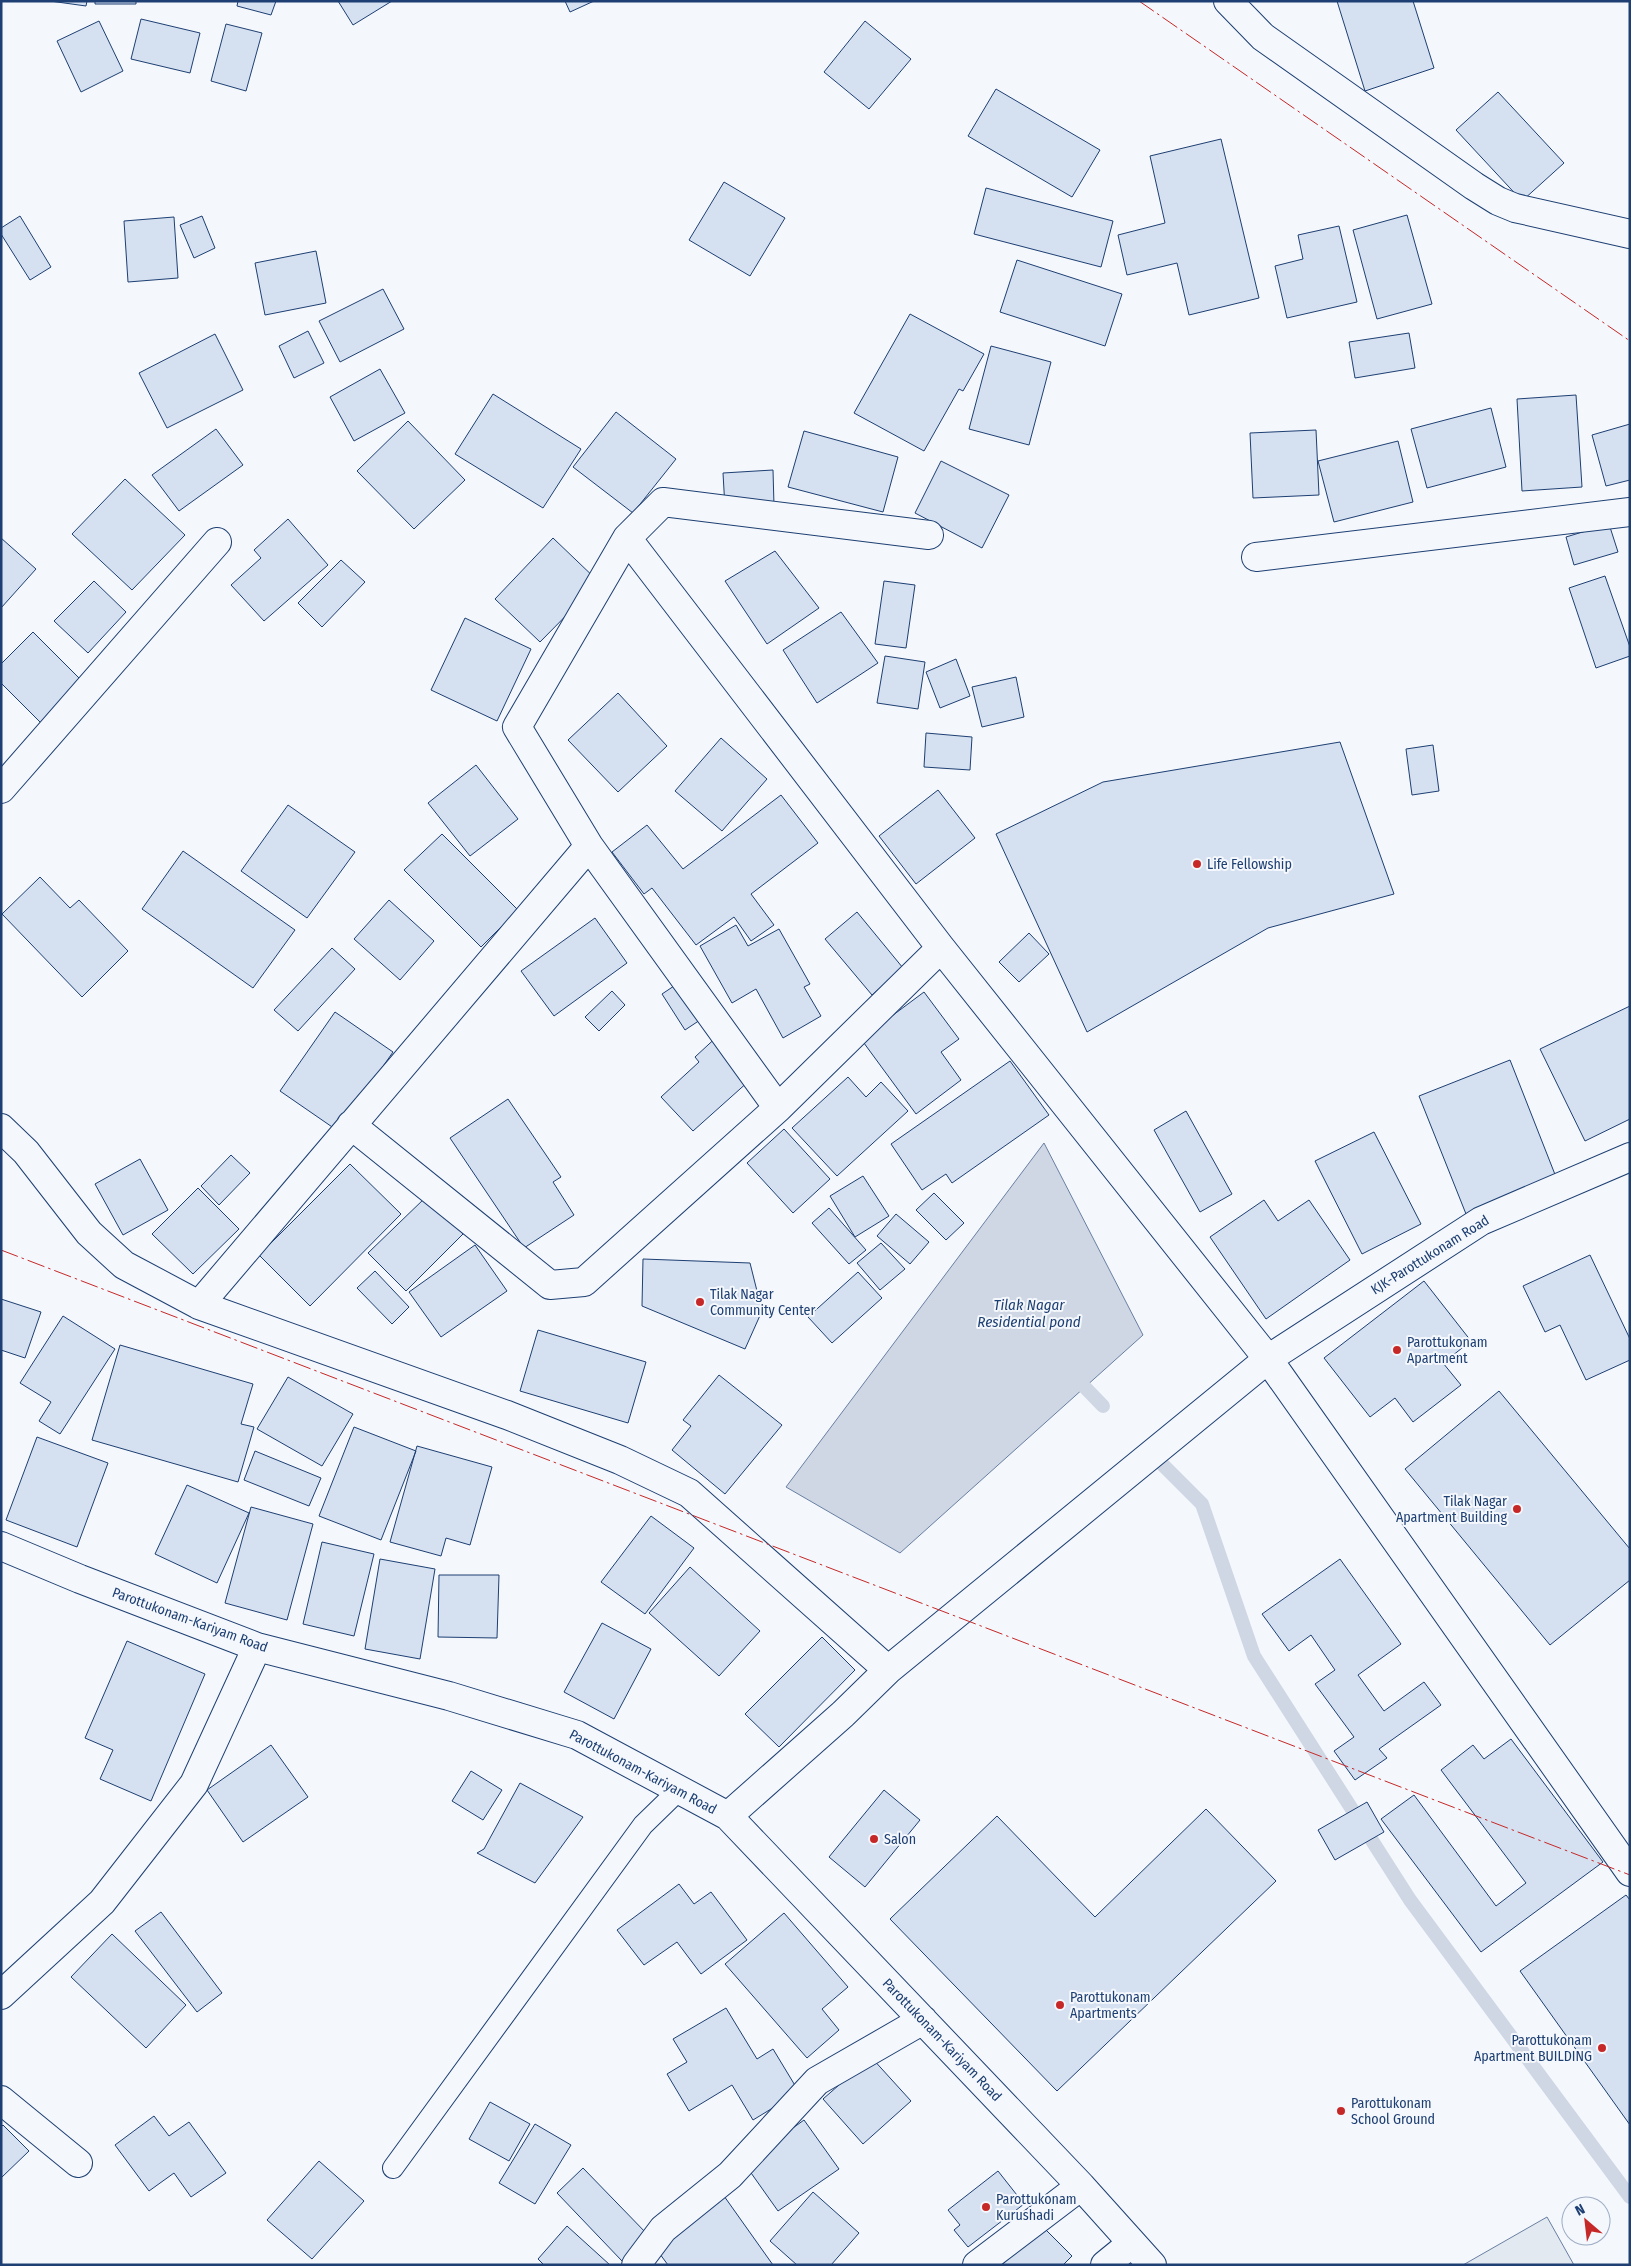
<svg xmlns="http://www.w3.org/2000/svg" width="1631" height="2266" font-family="'Fira Sans Condensed',sans-serif">
  <rect width="100%" height="100%" fill="#f4f7fb"/>
  <path fill="#e3e9f0" stroke="#687fa3" d="M1547,2217l27,48h-111z"/>
  <path fill="#cfd7e4" stroke="#687fa3" d="M1044,1143l99,192 -243,218 -114,-66z"/>
  <g fill="none" stroke-linecap="round" stroke-linejoin="round">
    <path stroke="#cfd7e4" stroke-width="14" d="M1072,1374l31,32
      M1154,1456l48,48 52,152 156,244 220,297"/>
  </g>
  <path fill="#d5e0f0" stroke="#1d3f73" d="M50,1h37l-1,5z
    M95,1h41v3h-41z
    M238,1h38l-5,14 -34,-9z
    M338,1h54l-39,24z
    M565,1h29l-24,11z
    M1337,1h76l21,67 -69,23z
    M141,19l59,14 -10,40 -59,-14z
    M99,21l24,50 -42,21 -24,-51z
    M865,21l46,38 -42,50 -45,-37z
    M226,24l36,9 -16,58 -35,-10z
    M996,89l104,61 -28,47 -104,-61z
    M1498,92l66,71 -42,38 -66,-71z
    M1221,139l38,159 -70,17 -12,-52 -50,12 -9,-40 47,-12 -15,-67z
    M724,182l61,36 -35,58 -61,-36z
    M986,188l127,33 -12,46 -127,-33z
    M1407,215l25,89 -55,15 -24,-89z
    M20,216l31,51 -21,13 -29,-46v-6z
    M202,216l13,32 -21,10 -14,-33z
    M174,217l4,61 -50,4 -4,-61z
    M1339,226l18,76 -70,16 -12,-52 28,-7 -5,-24z
    M316,251l10,52 -61,12 -10,-52z
    M1017,260l105,34 -17,52 -105,-34z
    M383,289l21,40 -64,33 -21,-41z
    M910,314l74,40 -21,37 -4,-2 -35,62 -70,-38z
    M308,331l16,32 -30,15 -15,-32z
    M1409,333l6,35 -60,10 -6,-36z
    M215,334l28,56 -76,38 -28,-55z
    M991,346l60,16 -22,83 -60,-16z
    M380,369l25,44 -51,28 -24,-44z
    M493,394l88,55 -38,59 -88,-54z
    M1576,395l6,92 -60,4 -5,-92z
    M1491,408l15,59 -79,21 -16,-59z
    M616,412l60,47 -43,54 -60,-46z
    M408,421l57,59 -51,49 -57,-58z
    M1630,424v56l-24,6 -14,-51z
    M216,429l27,36 -64,46 -27,-36z
    M1316,430l3,65 -66,3 -3,-65z
    M804,431l94,26 -15,55 -95,-25z
    M1398,441l15,61 -79,20 -16,-61z
    M941,461l68,34 -27,53 -67,-35z
    M773,470l1,36 -49,2 -2,-35z
    M125,479l60,56 -53,55 -60,-56z
    M288,519l40,46 -64,56 -33,-36 30,-27 -7,-8z
    M1609,524l9,28 -44,13 -8,-28z
    M1,538l35,31 -35,39z
    M553,538l46,44 -59,60 -45,-43z
    M775,551l44,57 -52,36 -42,-63z
    M341,560l24,22 -43,45 -24,-24z
    M1605,576l25,71v9l-34,12 -27,-80z
    M94,581l32,31 -38,41 -34,-32z
    M884,581l31,4 -9,63 -31,-4z
    M841,612l37,51 -61,40 -34,-53z
    M465,618l66,31 -34,72 -66,-31z
    M33,632l51,51 -41,42 -42,-42v-19z
    M885,656l40,6 -7,47 -41,-6z
    M956,659l14,37 -30,12 -14,-36z
    M1016,677l8,40 -42,10 -10,-40z
    M618,693l49,53 -49,46 -50,-52z
    M926,733l46,4 -2,33 -46,-3z
    M721,738l46,41 -45,52 -47,-40z
    M1340,742l54,152 -126,34 -181,104 -91,-198 107,-52z
    M1433,745l6,46 -27,4 -6,-46z
    M476,765l42,54 -48,37 -42,-53z
    M938,790l37,48 -59,46 -37,-48z
    M781,795l37,48 -67,51 23,31 -23,16 -17,-24 -38,28 -44,-57 -8,6 -32,-42 35,-27 36,44z
    M288,805l67,47 -48,66 -66,-47z
    M442,834l76,76 -37,37 -77,-77z
    M183,851l112,79 -42,58 -111,-79z
    M40,877l30,31 9,-8 49,51 -46,46 -80,-83z
    M389,900l45,41 -34,39 -46,-41z
    M857,912l46,56 -31,27 -47,-56z
    M595,918l32,45 -73,53 -33,-45z
    M736,925l12,21 31,-17 31,55 -6,3 17,29 -38,22 -27,-49 -24,14 -32,-57z
    M1029,933l20,21 -30,28 -20,-20z
    M332,948l23,21 -57,62 -24,-21z
    M683,980l23,36 -21,14 -23,-36z
    M612,991l13,14 -26,26 -14,-14z
    M924,992l35,47 -18,13 20,28 -45,34 -55,-75z
    M1630,1006v113l-45,22 -45,-92z
    M335,1012l58,40 -55,79 -58,-40z
    M722,1032l37,40 -66,59 -32,-34 38,-35 -4,-5z
    M1510,1060l46,117 -90,37 -47,-118z
    M1010,1061l39,54 -97,68 -6,-9 -24,16 -31,-46z
    M848,1077l18,20 15,-15 27,29 -71,65 -45,-48z
    M508,1099l53,78 -8,5 21,33 -50,33 -74,-110z
    M1186,1111l46,83 -32,18 -46,-82z
    M784,1129l46,50 -37,34 -46,-50z
    M1374,1132l47,92 -59,30 -47,-93z
    M231,1155l19,18 -31,32 -18,-19z
    M140,1159l28,51 -45,25 -28,-51z
    M350,1164l51,50 -91,92 -51,-51z
    M863,1176l26,40 -34,21 -25,-41z
    M198,1188l41,41 -46,45 -41,-40z
    M934,1193l30,30 -18,17 -30,-30z
    M426,1197l37,37 -57,57 -38,-38z
    M1264,1200l14,21 31,-21 41,60 -84,59 -56,-82z
    M829,1208l37,42 -17,14 -37,-41z
    M896,1214l33,28 -19,22 -33,-28z
    M881,1243l24,26 -25,21 -23,-27z
    M475,1245l32,46 -66,46 -32,-45z
    M1590,1255l40,84v21l-44,20 -26,-55 -15,7 -22,-46z
    M643,1259l107,4 12,48 -17,38 -103,-43z
    M375,1271l34,36 -17,17 -35,-36z
    M858,1272l24,26 -50,45 -24,-26z
    M1424,1281l47,60 -28,22 18,22 -48,37 -18,-24 -25,19 -46,-59z
    M1,1299l40,13 -16,46 -24,-8z
    M63,1316l52,33 -55,85 -21,-13 12,-19 -31,-19z
    M538,1330l108,32 -18,61 -108,-32z
    M120,1345l133,39 -12,40 13,3 -16,55 -146,-42z
    M719,1375l63,50 -57,69 -53,-44 19,-24 -8,-6z
    M288,1377l65,37 -31,52 -65,-37z
    M1499,1391l131,158v31l-80,65 -145,-176z
    M354,1427l62,24 -35,89 -62,-24z
    M37,1437l71,26 -31,84 -71,-27z
    M417,1446l75,21 -22,78 -24,-7 -5,18 -51,-14z
    M255,1451l66,27 -12,28 -65,-26z
    M187,1485l62,28 -32,70 -62,-29z
    M251,1507l62,17 -26,96 -62,-17z
    M651,1516l43,32 -49,66 -44,-32z
    M322,1542l52,12 -20,82 -51,-12z
    M380,1559l55,10 -15,90 -55,-10z
    M1340,1559l61,85 -43,31 26,36 40,-29 17,23 -62,44 8,9 -32,22 -21,-29 20,-14 -39,-53 20,-14 -24,-35 -22,16 -27,-37z
    M690,1567l70,64 -41,45 -70,-63z
    M439,1575h60l-2,63 -59,-1z
    M602,1623l49,26 -37,70 -50,-27z
    M822,1637l33,33 -76,77 -34,-33z
    M127,1641l78,33 -54,127 -51,-22 13,-29 -28,-12z
    M1511,1739l92,123 -122,90 -100,-133 33,-24 82,111 30,-23 -85,-113 32,-25 11,14z
    M271,1745l37,52 -65,45 -36,-52z
    M471,1771l31,19 -19,30 -31,-19z
    M520,1783l63,34 -48,66 -58,-30 7,-4z
    M884,1790l36,30 -55,67 -36,-30z
    M1367,1802l17,30 -49,28 -17,-30z
    M1206,1809l70,72 -219,210 -167,-172 107,-103 98,101z
    M679,1884l15,20 17,-12 36,48 -46,34 -24,-32 -33,23 -27,-35z
    M1626,1895l4,5v225l-110,-154z
    M161,1912l61,81 -25,19 -62,-81z
    M784,1913l64,74 -26,22 17,21 -32,28 -82,-94z
    M112,1934l74,71 -40,43 -75,-71z
    M726,2008l31,51 16,-10 26,43 -46,28 -21,-35 -43,26 -22,-37 20,-12 -14,-23z
    M871,2057l40,44 -48,43 -40,-45z
    M490,2102l40,22 -21,37 -40,-22z
    M154,2116l15,20 20,-14 37,51 -35,24 -17,-24 -25,18 -34,-46z
    M804,2120l35,49 -61,42 -34,-48z
    M535,2124l36,21 -36,59 -36,-21z
    M3,2125l26,26 -28,27v-51z
    M319,2161l45,40 -52,58 -45,-39z
    M583,2168l66,68 -27,25 -65,-68z
    M998,2171l26,33 -56,43 -14,-17 6,-5 -12,-15z
    M813,2192l46,41 -28,32h-34l-27,-24z
    M724,2196l49,69h-105l-14,-19z
    M567,2226l43,39h-66l-6,-6z
    M1042,2226l30,30 -9,9h-61z"/>
  <g fill="none" stroke-linecap="round" stroke-linejoin="round">
    <g stroke="#1d3f73" stroke-width="22">
      <path id="service" d="M393,2168l250,-343 37,-36"/>
    </g>
    <g stroke="#1d3f73" stroke-width="30">
      <path id="minor" d="M1228,1l35,36 211,149 24,15 17,7 115,26
        M929,535l-266,-33 -36,36 314,410
        M1256,557l374,-45
        M1,789l216,-247
        M589,846l-72,-119 110,-189
        M351,1125l199,160 34,-3 194,-174 163,-160 327,411 213,-138 149,-64
        M1,1128l25,24 63,81 35,32 75,40 308,110 113,45 69,33 199,177
        M199,1305l390,-459 189,262
        M1,1546l79,33 177,68 192,49 128,39 151,81 353,370 71,79
        M728,1816l115,-102 45,-44 380,-311 362,513
        M1,1995l101,-93 92,-118 63,-137
        M1,2100l77,63
        M636,2265l27,-36 67,-54 87,-94 106,-61
        M977,2265l104,-79
        M1105,2265l27,-22"/>
    </g>
    <use href="#service" stroke="#f4f7fb" stroke-width="20"/>
    <use href="#minor" stroke="#f4f7fb" stroke-width="28"/>
    <path stroke="#c62828" stroke-width="1" stroke-dasharray="18 4 2.5 4" stroke-linecap="butt" d="M1139,1l491,340
      M1,1250l1629,625"/>
  </g>
  <g fill="#c62828" stroke="#f4f7fb" stroke-width="2">
    <circle cx="1197" cy="864" r="5"/>
    <circle cx="700" cy="1302" r="5"/>
    <circle cx="1397" cy="1350" r="5"/>
    <circle cx="1517" cy="1509" r="5"/>
    <circle cx="874" cy="1839" r="5"/>
    <circle cx="1060" cy="2005" r="5"/>
    <circle cx="1602" cy="2048" r="5"/>
    <circle cx="1341" cy="2111" r="5"/>
    <circle cx="986" cy="2207" r="5"/>
  </g>
  <g text-anchor="middle" dominant-baseline="central" stroke-width="4" stroke-linejoin="round" paint-order="stroke">
    <g font-size="14" fill="#1d3f73" stroke="#f4f7fb" text-anchor="start">
      <text x="1207" y="864">Life Fellowship</text>
      <text x="710" y="1294">Tilak Nagar<tspan x="710" dy="16">Community Center</tspan></text>
      <text x="1407" y="1342">Parottukonam<tspan x="1407" dy="16">Apartment</tspan></text>
      <text x="1507" y="1501" text-anchor="end">Tilak Nagar<tspan x="1507" dy="16">Apartment Building</tspan></text>
      <text x="884" y="1839">Salon</text>
      <text x="1070" y="1997">Parottukonam<tspan x="1070" dy="16">Apartments</tspan></text>
      <text x="1592" y="2040" text-anchor="end">Parottukonam<tspan x="1592" dy="16">Apartment BUILDING</tspan></text>
      <text x="1351" y="2103">Parottukonam<tspan x="1351" dy="16">School Ground</tspan></text>
      <text x="996" y="2199">Parottukonam<tspan x="996" dy="16">Kurushadi</tspan></text>
    </g>
    <g font-size="14" fill="#1d3f73" stroke="#f4f7fb">
      <text transform="translate(1430 1255) rotate(-32)">KJK-Parottukonam Road</text>
      <text transform="translate(190 1620) rotate(20)">Parottukonam-Kariyam Road</text>
      <text transform="translate(643 1772) rotate(28)">Parottukonam-Kariyam Road</text>
      <text transform="translate(942 2040) rotate(46)">Parottukonam-Kariyam Road</text>
    </g>
    <g font-size="15" font-style="italic" fill="#1d3f73" stroke="#f4f7fb">
      <text x="1029" y="1305">Tilak Nagar<tspan x="1029" dy="17">Residential pond</tspan></text>
    </g>
  </g>
  <rect width="1631" height="2266" fill="none" stroke="#1d3f73" stroke-width="5"/>
  <g transform="translate(1586 2221) rotate(332)"><circle r="24" fill="#f4f7fb" stroke="#9eadc5"/>
  <path d="M0-4L9 19L0 12L-9 19Z" fill="#c62828"/>
  <text y="-8" font-size="14" font-weight="bold" text-anchor="middle" fill="#1d3f73">N</text>
  </g>
</svg>
